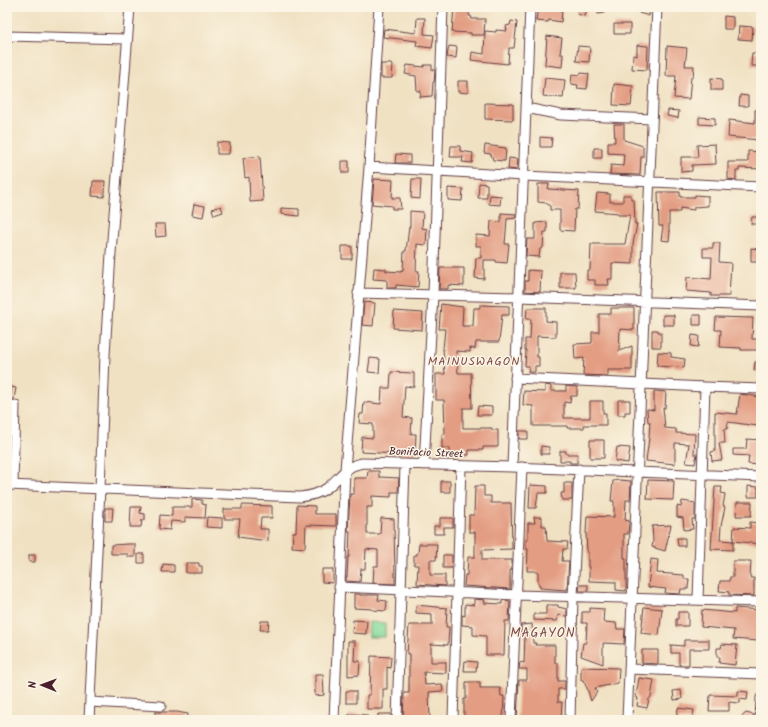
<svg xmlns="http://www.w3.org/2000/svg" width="768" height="727" font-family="Kalam,sans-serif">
  <rect width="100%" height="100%" fill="#fcf5e5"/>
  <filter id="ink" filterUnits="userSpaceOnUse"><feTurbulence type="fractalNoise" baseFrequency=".025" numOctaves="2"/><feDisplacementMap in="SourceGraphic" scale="8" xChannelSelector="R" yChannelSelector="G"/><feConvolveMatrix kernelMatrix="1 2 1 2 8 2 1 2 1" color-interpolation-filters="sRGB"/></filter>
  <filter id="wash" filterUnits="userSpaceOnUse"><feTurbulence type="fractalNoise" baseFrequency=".012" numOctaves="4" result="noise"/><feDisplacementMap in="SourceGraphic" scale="16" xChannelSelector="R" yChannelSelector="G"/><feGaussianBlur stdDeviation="0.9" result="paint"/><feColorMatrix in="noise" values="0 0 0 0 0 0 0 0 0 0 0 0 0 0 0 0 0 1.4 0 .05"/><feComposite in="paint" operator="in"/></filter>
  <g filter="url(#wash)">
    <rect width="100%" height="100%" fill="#f0e1c2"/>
    <path fill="#87db9d" stroke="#687d64" d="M369,622l16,1v14h-16z"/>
    <g id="blocks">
      <path fill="#e39d83" d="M454,7h16l-1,9h2l1,3h13l-1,16h-13v-2l-19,-1z
        M538,7h13l-1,1 12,2 -1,12 -12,-2 -1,2 -12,-1z
        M579,7l8,2 -2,7 -8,-2z
        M597,7h7l1,6 -7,1z
        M639,7h11l-1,9 -10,-3z
        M724,16l9,1v12h-9z
        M417,18h8l-1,16 10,1 -2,13 -16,-2 1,-5 -34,-4 1,-8 32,4z
        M511,21l6,1 -3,26h-5l-1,16 -37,-4 1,-8 12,2 1,-23 11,1v-2l11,1 -1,-5 4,-1z
        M614,24h16v10h-16z
        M739,26l14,1 -1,13 -14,-1z
        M547,36l15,2 -2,16h3l-1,13 -17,-2z
        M637,45l11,1 -1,24 -15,-1 1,-14 4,1z
        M449,46l8,1 -1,11 -9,-1z
        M578,46l12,1 -1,15 -13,-1z
        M667,46l20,2 -2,18h9l-1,11h-2l-2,22 -15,-1 2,-22h-10z
        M752,53h9v13h-10z
        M381,64h12l-1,14h-11z
        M407,65l17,2v-2h8v5h3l-1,12h-1l-1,14 -12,1 1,-6h-4l-1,-15 -11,-2z
        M581,73l8,1 -2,15 -10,-1 1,-3 -7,-1 1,-10 8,1z
        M545,78l20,2 -2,18 -20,-2z
        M711,78l11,1v11h-11z
        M458,81h10v12l-10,-1z
        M614,84l19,2 -2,20 -18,-1z
        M740,95l8,1v10h-9z
        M485,103l28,1v16l-28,-1z
        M668,110l11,1 -1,7 -11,-2z
        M755,110h6l-2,30 -31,-3 1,-17 26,3z
        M699,117l16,1v7l-16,-1z
        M614,124h10v16l19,6v11h-2l-1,18 -30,-1 1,-9 12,1 1,-12 -16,-1v-11h7z
        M540,137l12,1 -1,9h-11z
        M217,142l13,1 -1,11h-12z
        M715,144l1,20 -24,1v6l-11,1v-15h17l-1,-12z
        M485,145l21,3 -1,13 -12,-1 -2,-6 -7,-1z
        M451,146h9v5l13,2 -1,10 -10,-1 1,-5h-13z
        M594,148h8v10h-8z
        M748,151l13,1v17l-22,-1v3h-3v9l-8,-1v-17h20z
        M396,154l14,1v8h-15z
        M260,156l3,45 -13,1 -1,-25 -4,1 -2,-20z
        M509,158l9,1 -1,11 -9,-1z
        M342,161h7v12h-7z
        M374,179l19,1 -1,18h8l1,11h-9v-3l-20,-2z
        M412,179h9l-1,20 -9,-1z
        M93,181h12l-1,16 -12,-1z
        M479,183l8,1v14h-9z
        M538,184h11l-1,5 31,2 -1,18h-3l-1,22 -14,-1v-20h-10v-4l-4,-3 -8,-1z
        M448,188l15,1 -1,12 -14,-1z
        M658,192h22v5h15v-2l13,1v10l-14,1v3l-14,-2v4h-11v19h1l-1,10 -8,-1 2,-14h-4z
        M597,193l13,1v8h13v-7h8v5h3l1,24h2l-4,20v20l-21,-1v16h-4l1,6h-14v-5h-8v-10h3l1,-26h34l5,-29h-12v-2l-23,-2z
        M490,195l11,1 -1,9 -11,-1z
        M194,204l11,2 -2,11 -11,-2z
        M221,206l2,6 -9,3 -2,-6z
        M281,208l18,1v7l-18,-2z
        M410,211l13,1 -1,16 5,1 -1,16 -9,-1 -1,27h3l-1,16 -22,-2v3h-9v-8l-14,-1 1,-11 12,1v2l15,1v-2h2l1,-19h2l3,-24h1z
        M501,213l15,1v4l-9,1 -2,25h4l-2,19 -11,-1v-2h-12v19l-9,-1 1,-20h5v-12h-5v-11l14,1 1,-15 10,1z
        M752,217h9v7h-10z
        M547,222v10h-3l-1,16 -3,1 -1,8 -13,-1 1,-17h8v-16z
        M155,224h10l1,12 -10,1z
        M713,243h7l-1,19 12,1 -2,33h-18v-3l-25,-2 1,-14 24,2 1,-22h-9v-9h10z
        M342,246h10v13h-10z
        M751,248l8,1v13h-8z
        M440,268h24v18l-16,-1v4h-9z
        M528,270l13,1 -1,21 -15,-1v-10h3z
        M560,272h15l1,16h-16z
        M364,302l11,1 -2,23 -11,-1z
        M441,304l22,3 -1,19h11l1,-18h6v-3l29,1v9h-7l-3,27h-23l-1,7 -5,-1v4l-14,-1 2,22h13l1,35h-9v20h29v2h6v17h-15v3h-14v5h-19v-7h-8v-14h3l-1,-34h-8v-26h9l-2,-25 2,-20h-6z
        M527,308h19v13l10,1v15l-19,-1v21h2v9h-4v6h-7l1,-6h-4l1,-16h-1v-11h5l1,-20h-5z
        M611,308h23v22l-14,-1 -1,22 13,-5v24h-24v6l-25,-1 1,-17 -9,1 -1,-15 18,-1v-11h7v-18h12z
        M394,311l29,2 -1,17 -29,-2z
        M663,315h11v10h-11z
        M693,315h8v10h-8z
        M716,317l37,1 -1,21h9v11h-20v-2l-21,-1 1,-17h-6z
        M652,330h6v2h3v15h-9z
        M692,335l7,1 -1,11 -7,-1z
        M658,352l13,1v4l14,2 -1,9 -13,-2v1l-14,-1z
        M370,358l10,1 -1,14 -11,-1z
        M755,362l6,1v8l-7,-1z
        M391,372l23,1v14l-9,-1 -2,31 9,1 -1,16h5l-1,21 -54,-3 1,-15 11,1v-14l-14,-1 1,-9h3l1,-12 17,2 1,-16h8z
        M545,385l6,1v5h15v-5l11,1v9h-6l-1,7 -6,-1v16h26v-17h13v12h3v12h-22v3h-17v-2h-34v-20l-10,-1 1,-14 21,1z
        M7,386l9,2 -2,11 -4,3 -1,4 -2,-1z
        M654,391l12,1 -1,16h-2l2,20 11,1v4l19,1 -1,20h3l-2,10 -9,-1 3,-19 -14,-1v21l-29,-3 3,-23 1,-16h-2l-1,-13 7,1z
        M740,394l21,3 -3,29 -30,-4 -1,7h-3l1,14h-6l3,17 -10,1 -1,-9 4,-1v-39l22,2z
        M618,400h12v12h-5v3h-7z
        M478,406l14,1v8h-15z
        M519,431h9v8h-9z
        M747,439l14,1v17h-1l-1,8 -11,-1 1,-8 -16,-1v-6h13z
        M590,440h14v18h-14z
        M541,446l8,1v7h-8z
        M617,447l13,1 -2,15 -13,-2z
        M560,451h6v3h12l-1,9h-7v-2h-10z
        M368,471h11v6l20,1 -1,14h-7v5l-19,-1v11h-5v27h13l1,-16 13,1 1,65 -22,-1 1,-17h4v-16l-12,-1 -1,20h-4l-1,13 -14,-1v-4h1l1,-20h1l1,-26h-2l2,-37h4v-16h13z
        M619,480l12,1 -1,19h-4l-1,20 4,1 -1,13h-4v24h2v33l-10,-1v-8l-27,-1v-14h-1v-15l-1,-1 -1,-17 1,-18 27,1v-16h-3l2,-20z
        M648,480l26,1 -1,19 -26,-1z
        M441,481h9v11h-9z
        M564,483h8v17h-10l-1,-7h3z
        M530,485l17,1v7h-9l-2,15h-7z
        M475,486h9v10h7v7h20l1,46 -30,1v10h30v10h-2v19l-46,-3 1,-11h2l1,-18h7v-25h-6v-17h5z
        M748,486l10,1v10h-10z
        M715,487h7l-1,6 4,1 -2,12 2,1 -4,19 -1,14 13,1v9l-22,-1z
        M192,499l10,1v4l4,1 -1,13 -20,-1v5l-14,-1 -1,9 -11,-1 1,-14 12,1v-9h20z
        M682,501l13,2v16h-3l1,10 -9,1 -1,-12 -6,-1v-11l4,1z
        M737,502h15l-1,14h-15z
        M242,505l30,1v12h-11l-1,11h8v12l-30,-4 2,-18h-16v-10h18z
        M297,505l18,1v8h21v12l-30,-1 -1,23 -13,-1 1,-15h3z
        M131,507h10l-1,6 5,1v6h-3l-1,7h-11z
        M105,508h8l-1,13h-7z
        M207,517l15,1v10l-16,-1z
        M534,517h8v9h4l1,15 21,1 -1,7h-4l-1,12h7l-2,29 -27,-2v-3l-2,-1v-12h-3v-1h-8l1,-22h-2v-9h2v-17h7z
        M440,518h13v9h-9v7h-10v-8h6z
        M750,522l11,1v21l-28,-3 1,-14 16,1z
        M671,525l-6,26 -13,-4 1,-6 -1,-15z
        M677,538h8v8h-7z
        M128,544h7v13h-7v-3h-17v-9z
        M419,544h18l-1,16h-6v15h15v11l-28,-2 1,-19h-4v-10h3v-2h1z
        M138,554h6v9h-6z
        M29,555h6v7h-6z
        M443,555h9v13h-9z
        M651,559l7,1 -1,13 27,2v4h5l-1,10h-7l-1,5 -15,-1 1,-4 -18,-2z
        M733,561h18l-1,17h4v18l-25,-1v-3l-10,-1 1,-10h9l1,-4h3z
        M186,563h13v3h3v7h-16z
        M163,564l11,1v7h-12z
        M322,569h11v14l-11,-1z
        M580,585h8v6h-9z
        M354,594h6v1h19l-1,5 9,1 -1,10 -13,-1 -1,-1 -18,-1z
        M474,599l11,1 -1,3 18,1v-4l8,1 -1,20h-4l-1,34h-18v-19l-13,-1v-9l-11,-1v-10l3,1v-12l9,1z
        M416,605l31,3 -1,19h3l-1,18 -17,-1v18h15v11l-22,-1 1,13 17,-1 1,7 -14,1 1,28h-27l1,-27h5v-39h-2l2,-29h23v-11l-16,-1z
        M546,605h12v2l9,2v7l-9,-1 -1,6 -23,-1v-6h12z
        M644,607l18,2 -3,26 -18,-2z
        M590,608l14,1 -1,13 13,1 1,6h8l-1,15 -21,-1v21l-22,-8 2,-13h3l1,-20h-5v-11h8z
        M735,608l25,2 -2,31 -25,-2 1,-9 -33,-3 1,-17 33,3z
        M678,612h10v14h-12v-7h2z
        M353,620l14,1 -1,13 -14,-1z
        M261,621h8l-1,9h-8z
        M532,624l1,19h3l-1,2h20v18h3v18h7v8h-7v13h4l-1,18 -44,-1 2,-39h8v-11h-8l1,-7 4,1 1,-29h-4v-9z
        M684,640h25v9h-20v16h-10v-12h-8v-8l13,1z
        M348,641h7l-1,20h6l-1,14 -11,1z
        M722,644l15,1 -2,20 -16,-2 1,-6h-3v-9h4z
        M642,650h16v14l-16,-1z
        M371,656l20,1 -1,11 -3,-1v22h-4v20h-16v-14h3z
        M465,661l12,1 -1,9h-12z
        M581,667l38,1 -1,15 -23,5 2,4 -6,9 -4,-13 -4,-8h-2z
        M315,674h8l1,21 -9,1z
        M639,678l15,2 -3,17 -2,2 -2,9 -10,-2 1,-8 -2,-1z
        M466,682h14v6h20l1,8h3l-1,24h-39v-21h2z
        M681,690l1,9 -8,1 -1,-9z
        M346,691h10v12h-10z
        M738,691l10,1 -1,8 -7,-1v4l-11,-1v9h-20l1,-16 28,1z
        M678,708l16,2 -2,10 -16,-1z
        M155,712h22l11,2 -1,6h-17l-15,-1z
        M746,713l8,2 -1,5h-15z
        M349,714l18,1v5h-18z
        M378,714h13v6h-13z"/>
    </g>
  </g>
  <g filter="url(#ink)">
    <use href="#blocks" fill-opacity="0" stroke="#633c42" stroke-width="1"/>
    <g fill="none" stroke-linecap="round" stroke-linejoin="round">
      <g stroke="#633c42" stroke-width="11">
        <path id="minor" d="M7,36l120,3
          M526,108l35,7 91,4
          M369,167l155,9 237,11
          M358,293l161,4 242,9
          M515,378l190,9 56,2
          M424,465l9,-171 10,-287
          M512,467l18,-460
          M7,485l293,12c9,-1 19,-3 27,-9 13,-10 16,-21 35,-25l150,4 249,10
          M13,485l2,-80
          M339,587l178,8 244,7
          M698,600l7,-213
          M629,669l132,5
          M90,702l71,4
          M89,720l11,-231 5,-134 6,-102 19,-246
          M334,720l11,-250 24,-303 10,-160
          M397,720l8,-256
          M453,720l8,-254
          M511,720l11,-253
          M570,720l3,-123 6,-128
          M627,720l30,-713
          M760,720l1,-22"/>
      </g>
      <use href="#minor" stroke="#fff" stroke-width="9"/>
    </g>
  </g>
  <g text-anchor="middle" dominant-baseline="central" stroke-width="3" stroke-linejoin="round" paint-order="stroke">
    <g font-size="11" fill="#4a1f2b" stroke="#fcf5e5">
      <text transform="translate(426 453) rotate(2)">Bonifacio Street</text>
    </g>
    <g font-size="12" letter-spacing="1" fill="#804b4a" stroke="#fcf5e5">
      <text x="474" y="361">MAINUSWAGON</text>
    </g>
    <g font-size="13" letter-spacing="1" fill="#804b4a" stroke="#fcf5e5">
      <text x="543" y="633">MAGAYON</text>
    </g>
  </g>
  <rect width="768" height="727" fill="none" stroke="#fcf5e5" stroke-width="24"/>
  <g transform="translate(42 685) rotate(271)" stroke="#fcf5e5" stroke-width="3" paint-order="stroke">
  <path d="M0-3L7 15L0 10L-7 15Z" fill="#4a1f2b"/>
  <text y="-6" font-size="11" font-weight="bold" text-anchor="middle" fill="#4a1f2b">N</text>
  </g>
</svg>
